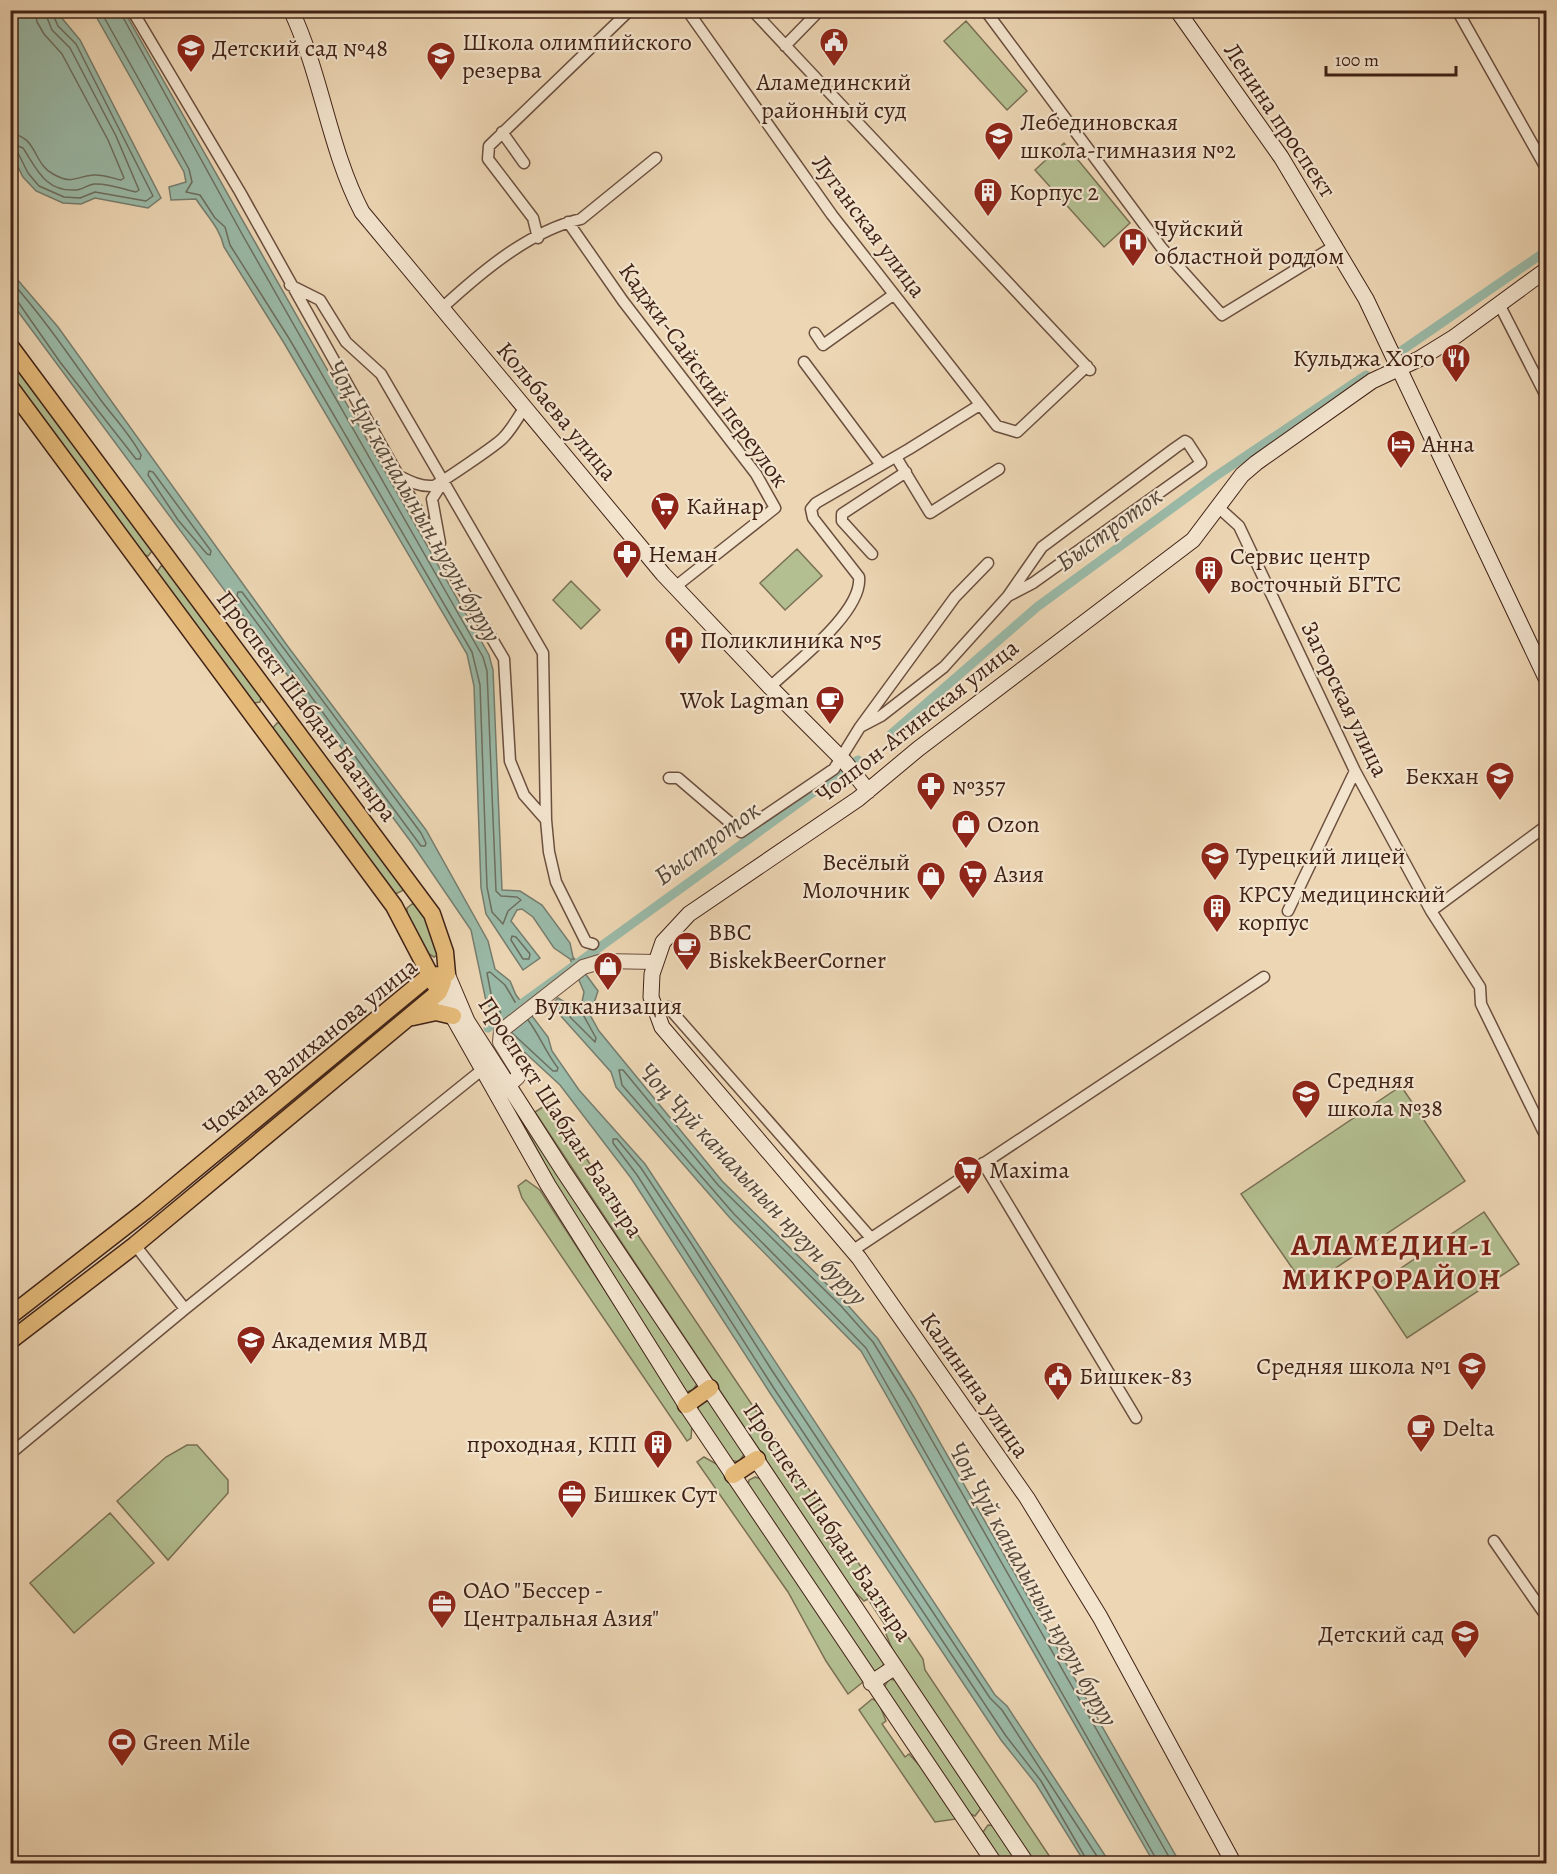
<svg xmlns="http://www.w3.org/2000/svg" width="1557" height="1874" font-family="Alegreya,serif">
  <rect width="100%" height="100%" fill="#edd6b4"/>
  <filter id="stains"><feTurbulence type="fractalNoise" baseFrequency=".00333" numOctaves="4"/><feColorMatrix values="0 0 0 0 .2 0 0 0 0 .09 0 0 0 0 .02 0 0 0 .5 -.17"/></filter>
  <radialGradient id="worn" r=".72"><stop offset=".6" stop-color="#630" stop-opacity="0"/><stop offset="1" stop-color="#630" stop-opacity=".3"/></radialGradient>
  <path fill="#b3bf91" stroke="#7a7054" stroke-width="1.5" d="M966,21l61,70 -20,19 -63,-69z
    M1064,143l66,80 -26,24 -69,-77z
    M10,356l142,195 -4,5 -6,-2 -131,-176z
    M797,549l25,27 -37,34 -25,-27z
    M161,566l4,1 96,130 -1,5 -6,1 -98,-130z
    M571,581l29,29 -19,19 -28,-29z
    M277,723h5l122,165 -2,3 -7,3 -123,-165z
    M412,904l7,2 18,39v10l-3,2 -5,-3 -22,-39v-7z
    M1401,1086l64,95 -159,107 -65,-94z
    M549,1103l374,556 2,11 129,193h-19l-140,-207 -9,-22 3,-3 -21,-32 -4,2 -13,-13 -316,-476z
    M513,1105l184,279 -4,6 -7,2 -108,-167z
    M526,1180l14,10 152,235 -1,13 -4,3 -165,-243 -4,-12z
    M1484,1212l35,52 -112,74 -34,-51z
    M709,1399l36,54 -6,9 -9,-2 -33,-49 2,-7z
    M187,1445h10l31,35v13l-60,67 -51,-59 49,-44z
    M704,1457l16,9 142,213 1,3 -15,12 -22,-33 -38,-69 -91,-130z
    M755,1477l9,3 121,182 -5,8 -8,2 -124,-187 1,-5z
    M110,1513l44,50 -80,70 -44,-50z
    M889,1679l6,1 87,127 -7,9 -7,-3 -84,-126z
    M872,1699l6,2 8,20 -4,3 23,33 4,-3 12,13 35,52 -21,3 -76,-112z
    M988,1825l7,1 25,37h-18l-19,-31z"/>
  <path fill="#9abaa8" stroke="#767d6e" stroke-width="1.5" d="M11,10l45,1 24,29 81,158 -13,10 -53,-10 -14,6 -18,-1 -27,-12 -13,-14 -12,-24z
    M93,11h31l365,644 4,15 9,220 18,1 22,14 28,38 3,14 25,34 -8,24 9,16 123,150 123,121 33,37 36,58 266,466h-26l-293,-512 -131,-133 -114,-131 -5,-15 -60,-67 7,-7 17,10 7,-6 2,-10 -14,-33 -16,-11 -21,-31 -11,-8 -5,1 -6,11 29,37 -17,12 -37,-56 -5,-26 -7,-202 -7,-32 -183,-311 -60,-96c-4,-19 -17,-31 -28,-48l-25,1 -2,-13 17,-5 -2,-10z
    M10,271l48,56 231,321 137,182 62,111 7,28 15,12 6,14 32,42 4,14 27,39 66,74 350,531 12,11 103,157h-25l-49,-79 -35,-44 -231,-347 -139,-215 -71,-93 -52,-48 -22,-36 -15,-71 -60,-88 -400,-540z"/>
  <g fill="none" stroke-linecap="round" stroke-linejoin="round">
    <path stroke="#6d6e5f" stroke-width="1.5" d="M100,10l89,159 3,13 -6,10 14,3 15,23 10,9 5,18 60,95 182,312 8,33 7,202 5,25 11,12 5,-13 13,-11 -4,-3 -16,-1 -5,-5 -9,-220 -4,-14 -241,-423 -123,-224
      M10,134c27,1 23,30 43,40 20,11 21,3 40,1 9,-1 19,3 28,5l3,-2 -16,-38 -46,-86 -18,-20 -7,-12 -2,-12
      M10,143l13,5c14,21 22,44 53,42 6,0 11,-5 18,-6 13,-1 29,5 42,8l3,-2 -23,-54 -46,-88 -18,-18 -8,-20
      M10,151l8,2 10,20 11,13 25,11 16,1 15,-6 51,9 7,-5 -77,-152 -18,-18 -7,-16
      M10,280c34,38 61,78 90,119 14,19 30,35 41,56l-1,4h-4l-76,-97 -42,-60 -8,-3
      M149,471l4,1 58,79 -1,4 -3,-1 -29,-34 -30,-45z
      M238,592h4l179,241 5,10 -1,3h-4l-184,-250z
      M512,936l4,1 14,17 -1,5h-6l-12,-19z
      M581,1011l15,27 -1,4 -25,-25 1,-4z
      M504,1018l-12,-19 -5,-26 3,-1 15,13 13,22
      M512,1033l41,38h4l1,-3c-12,-15 -18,-32 -30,-48
      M1089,1864l-48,-83 -35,-45 -231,-346 -138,-215 -24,-32v-4h4l24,29 50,75 80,126 219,329 12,12 100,154
      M1159,1864l-293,-516 -132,-134 -112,-129 -3,-15h4l95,115 123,121 32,36 36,58 264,464"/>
    <path stroke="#767d6e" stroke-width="2" d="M572,959l8,2"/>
    <path stroke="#9abaa8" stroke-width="9" d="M1401,351l145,-100
      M890,735l147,-128 179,-131 150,-101
      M488,1028l370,-268"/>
    <g stroke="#6b4f3e" stroke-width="13">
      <path id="minor" d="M132,10l108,182 210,376 54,91 6,102 14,34 22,25 3,32 7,30 30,60 7,2
        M687,10l145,205 165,211 20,6 70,-66
        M752,10l338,360
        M985,10l176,237 61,68 114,-70
        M1457,10l89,158
        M785,46l35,-36
        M502,132l22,31
        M568,222l55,79 133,173 19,34 -100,79
        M538,238l-5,-20 -45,-59 1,-13 141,-136
        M290,285l30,15 26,42 35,32 162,279 3,167
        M1499,304l47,92
        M442,308c38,-35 87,-77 139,-89l75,-61
        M815,333l8,12 70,-50
        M804,362l77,103
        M896,457l34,56 69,-44
        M397,475c12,6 23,12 36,11 5,-1 65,-42 70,-48 9,-9 15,-21 22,-31
        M1218,507l21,19 116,245 76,140 49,76 1,17 65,133
        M440,543l-8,-44 11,-17
        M872,554l-30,-33v-7l64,-42
        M770,687c24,-23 93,-75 89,-110l-46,-59 -2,-9 5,-6 93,-54 69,-43
        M860,727l21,-11 63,-49 64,-71 34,-49 133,-99 10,-7 3,2 13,20 -168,120 -25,13
        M669,778h9l63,54 93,-63 26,-42 95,-130 33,-34
        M1288,911l67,-140
        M1431,911l115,-85
        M655,1012l13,-5 203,231
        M983,1163l153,255
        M135,1245l50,64
        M852,1251l412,-274
        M10,1454l175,-145 298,-240
        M1494,1541l52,75"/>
    </g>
    <g stroke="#6b4f3e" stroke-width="16">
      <path id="tertiary" d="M508,1086l10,-9v-6l-18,-29 1,-11 82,-64 20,-6 52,1"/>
    </g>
    <g stroke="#402216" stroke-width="17">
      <path id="secondary" d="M291,10c31,66 38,139 71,202l301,362 107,113 75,75 23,29
        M1177,10l104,147 85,142 180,379
        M447,974l20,47 97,151 463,692
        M439,992l109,193 138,220 309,459
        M871,1683l24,-16
        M1234,1864l-134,-247 -73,-119 -168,-240 -197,-231 -11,-30 1,-23 11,-32 26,-28 169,-115 60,-50 275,-209 49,-65 14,-12 116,-82 47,-22 34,-21 93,-68"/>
    </g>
    <g stroke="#402216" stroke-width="19">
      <path id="primary" d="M10,346l422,568 13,38 2,22
        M10,387l384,519 45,86
        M413,1017l23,-5 17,4
        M10,1316l135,-105 284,-235 11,-1
        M10,1341l125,-96 304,-253 4,-10
        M686,1405l24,-17
        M733,1475l24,-16"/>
    </g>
    <use href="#minor" stroke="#f3e4ce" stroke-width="10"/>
    <use href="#tertiary" stroke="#f3e4ce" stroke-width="14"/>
    <use href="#secondary" stroke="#f3e4ce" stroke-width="15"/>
    <use href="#primary" stroke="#e6bb7a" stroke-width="16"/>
  </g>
  <defs>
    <g id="civic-pin" transform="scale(1.5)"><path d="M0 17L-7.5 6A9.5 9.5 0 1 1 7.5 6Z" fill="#8f2418" stroke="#f3e4ce"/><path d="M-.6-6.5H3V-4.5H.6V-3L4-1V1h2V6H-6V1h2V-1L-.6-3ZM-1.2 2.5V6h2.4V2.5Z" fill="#fff"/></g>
    <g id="school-pin" transform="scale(1.5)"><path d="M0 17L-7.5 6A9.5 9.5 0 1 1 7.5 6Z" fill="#8f2418" stroke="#f3e4ce"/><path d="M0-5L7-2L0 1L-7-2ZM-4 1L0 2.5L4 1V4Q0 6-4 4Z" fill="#fff"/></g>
    <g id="university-pin" transform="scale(1.5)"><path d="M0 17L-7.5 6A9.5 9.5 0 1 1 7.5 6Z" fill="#8f2418" stroke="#f3e4ce"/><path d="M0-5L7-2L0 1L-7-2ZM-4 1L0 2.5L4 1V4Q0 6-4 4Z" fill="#fff"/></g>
    <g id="building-pin" transform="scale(1.5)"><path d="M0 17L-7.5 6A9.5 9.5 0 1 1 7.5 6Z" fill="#8f2418" stroke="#f3e4ce"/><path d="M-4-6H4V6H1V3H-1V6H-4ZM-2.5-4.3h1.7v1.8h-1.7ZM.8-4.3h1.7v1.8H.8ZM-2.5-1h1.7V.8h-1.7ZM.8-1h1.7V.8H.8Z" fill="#fff"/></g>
    <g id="hospital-pin" transform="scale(1.5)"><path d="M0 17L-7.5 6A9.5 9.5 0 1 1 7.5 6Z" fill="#8f2418" stroke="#f3e4ce"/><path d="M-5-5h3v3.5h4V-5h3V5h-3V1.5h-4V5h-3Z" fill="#fff"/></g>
    <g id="restaurant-pin" transform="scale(1.5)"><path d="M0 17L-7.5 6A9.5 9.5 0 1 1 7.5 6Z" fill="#8f2418" stroke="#f3e4ce"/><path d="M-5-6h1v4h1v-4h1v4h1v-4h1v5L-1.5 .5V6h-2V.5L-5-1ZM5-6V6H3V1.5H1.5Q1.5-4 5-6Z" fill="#fff"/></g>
    <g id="hotel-pin" transform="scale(1.5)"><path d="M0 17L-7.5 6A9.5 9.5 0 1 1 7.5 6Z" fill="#8f2418" stroke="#f3e4ce"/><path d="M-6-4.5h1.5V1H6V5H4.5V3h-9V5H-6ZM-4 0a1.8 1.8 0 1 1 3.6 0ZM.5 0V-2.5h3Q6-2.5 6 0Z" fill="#fff"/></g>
    <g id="supermarket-pin" transform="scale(1.5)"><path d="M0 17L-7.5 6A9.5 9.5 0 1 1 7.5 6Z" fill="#8f2418" stroke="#f3e4ce"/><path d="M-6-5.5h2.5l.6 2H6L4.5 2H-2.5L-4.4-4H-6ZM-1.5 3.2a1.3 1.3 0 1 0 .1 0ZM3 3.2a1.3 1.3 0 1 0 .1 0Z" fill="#fff"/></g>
    <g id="pharmacy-pin" transform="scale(1.5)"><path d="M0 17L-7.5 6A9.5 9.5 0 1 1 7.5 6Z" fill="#8f2418" stroke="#f3e4ce"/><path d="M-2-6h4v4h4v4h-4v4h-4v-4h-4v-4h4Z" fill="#fff"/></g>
    <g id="cafe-pin" transform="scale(1.5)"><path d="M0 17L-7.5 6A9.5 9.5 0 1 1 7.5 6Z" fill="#8f2418" stroke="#f3e4ce"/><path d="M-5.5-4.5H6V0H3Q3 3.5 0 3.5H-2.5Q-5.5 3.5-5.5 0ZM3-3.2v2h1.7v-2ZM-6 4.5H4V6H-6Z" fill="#fff"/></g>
    <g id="shop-pin" transform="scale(1.5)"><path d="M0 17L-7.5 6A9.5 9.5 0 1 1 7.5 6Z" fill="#8f2418" stroke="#f3e4ce"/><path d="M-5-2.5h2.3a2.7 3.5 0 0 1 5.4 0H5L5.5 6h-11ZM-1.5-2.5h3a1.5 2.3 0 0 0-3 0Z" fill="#fff"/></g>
    <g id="office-pin" transform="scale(1.5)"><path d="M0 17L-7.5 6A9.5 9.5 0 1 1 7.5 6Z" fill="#8f2418" stroke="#f3e4ce"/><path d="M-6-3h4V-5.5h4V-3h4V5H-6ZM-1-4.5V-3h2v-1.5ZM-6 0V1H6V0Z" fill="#fff"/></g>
    <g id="stadium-pin" transform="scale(1.5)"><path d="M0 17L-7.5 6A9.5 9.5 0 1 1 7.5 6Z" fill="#8f2418" stroke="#f3e4ce"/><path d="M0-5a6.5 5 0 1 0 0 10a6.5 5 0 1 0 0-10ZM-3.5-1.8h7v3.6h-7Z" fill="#fff"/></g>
  </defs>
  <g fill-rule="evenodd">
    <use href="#civic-pin" x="834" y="42"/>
    <use href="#school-pin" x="191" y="48"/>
    <use href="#university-pin" x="441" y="56"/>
    <use href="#school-pin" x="999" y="136"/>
    <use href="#building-pin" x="988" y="192"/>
    <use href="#hospital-pin" x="1133" y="242"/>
    <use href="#restaurant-pin" x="1456" y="358"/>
    <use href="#hotel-pin" x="1401" y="444"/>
    <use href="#supermarket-pin" x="665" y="506"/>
    <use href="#pharmacy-pin" x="627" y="554"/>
    <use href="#building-pin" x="1209" y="570"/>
    <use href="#hospital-pin" x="679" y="640"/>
    <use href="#cafe-pin" x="830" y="700"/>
    <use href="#school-pin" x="1500" y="776"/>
    <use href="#pharmacy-pin" x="931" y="786"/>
    <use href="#shop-pin" x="966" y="824"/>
    <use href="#school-pin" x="1215" y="856"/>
    <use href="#supermarket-pin" x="973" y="874"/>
    <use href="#shop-pin" x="931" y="876"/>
    <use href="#building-pin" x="1217" y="908"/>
    <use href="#cafe-pin" x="687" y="946"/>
    <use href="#shop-pin" x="608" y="966"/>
    <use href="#school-pin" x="1306" y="1094"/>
    <use href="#supermarket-pin" x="968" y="1170"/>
    <use href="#university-pin" x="251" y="1340"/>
    <use href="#school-pin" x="1472" y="1366"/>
    <use href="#civic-pin" x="1058" y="1376"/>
    <use href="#cafe-pin" x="1421" y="1428"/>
    <use href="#building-pin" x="658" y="1444"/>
    <use href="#office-pin" x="572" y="1494"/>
    <use href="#office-pin" x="442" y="1604"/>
    <use href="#school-pin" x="1465" y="1634"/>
    <use href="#stadium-pin" x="122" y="1742"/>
  </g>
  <g text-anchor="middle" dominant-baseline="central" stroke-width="4.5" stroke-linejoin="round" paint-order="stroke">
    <g font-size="24" fill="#402216" stroke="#f3e4ce" text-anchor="start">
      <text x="462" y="42">Школа олимпийского<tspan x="462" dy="28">резерва</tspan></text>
      <text x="212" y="48">Детский сад №48</text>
      <text x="834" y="82" text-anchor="middle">Аламединский<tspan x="834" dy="28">районный суд</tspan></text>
      <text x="1020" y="122">Лебединовская<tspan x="1020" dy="28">школа-гимназия №2</tspan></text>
      <text x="1009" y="192">Корпус 2</text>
      <text x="1154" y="228">Чуйский<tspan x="1154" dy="28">областной роддом</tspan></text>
      <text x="1435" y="358" text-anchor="end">Кульджа Хого</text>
      <text x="1422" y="444">Анна</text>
      <text x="686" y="506">Кайнар</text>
      <text x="648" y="554">Неман</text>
      <text x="1230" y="556">Сервис центр<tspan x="1230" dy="28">восточный БГТС</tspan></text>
      <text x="700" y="640">Поликлиника №5</text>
      <text x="809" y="700" text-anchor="end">Wok Lagman</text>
      <text x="1479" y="776" text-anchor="end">Бекхан</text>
      <text x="952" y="786">№357</text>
      <text x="987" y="824">Ozon</text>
      <text x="1236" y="856">Турецкий лицей</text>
      <text x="910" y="862" text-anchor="end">Весёлый<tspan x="910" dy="28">Молочник</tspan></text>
      <text x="994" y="874">Азия</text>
      <text x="1238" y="894">КРСУ медицинский<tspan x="1238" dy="28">корпус</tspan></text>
      <text x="708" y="932">BBC<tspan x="708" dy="28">BiskekBeerCorner</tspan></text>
      <text x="608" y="1006" text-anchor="middle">Вулканизация</text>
      <text x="1327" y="1080">Средняя<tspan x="1327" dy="28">школа №38</tspan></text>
      <text x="989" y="1170">Maxima</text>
      <text x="272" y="1340">Академия МВД</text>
      <text x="1451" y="1366" text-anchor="end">Средняя школа №1</text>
      <text x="1079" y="1376">Бишкек-83</text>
      <text x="1442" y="1428">Delta</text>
      <text x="637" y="1444" text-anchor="end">проходная, КПП</text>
      <text x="593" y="1494">Бишкек Сут</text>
      <text x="463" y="1590">ОАО "Бессер -<tspan x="463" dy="28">Центральная Азия"</tspan></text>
      <text x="1444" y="1634" text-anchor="end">Детский сад</text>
      <text x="143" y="1742">Green Mile</text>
    </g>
    <g font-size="24" fill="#402216" stroke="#f3e4ce">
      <text transform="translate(1280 120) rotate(56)">Ленина проспект</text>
      <text transform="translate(869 226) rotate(53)">Луганская улица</text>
      <text transform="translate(704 375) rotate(54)">Каджи-Сайский переулок</text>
      <text transform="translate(557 411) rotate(50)">Кольбаева улица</text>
      <text transform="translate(1345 699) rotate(64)">Загорская улица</text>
      <text transform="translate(307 706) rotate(53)">Проспект Шабдан Баатыра</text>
      <text transform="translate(917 721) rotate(-38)">Чолпон-Атинская улица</text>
      <text transform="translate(310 1047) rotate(-39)">Чокана Валиханова улица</text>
      <text transform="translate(561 1117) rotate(57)">Проспект Шабдан Баатыра</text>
      <text transform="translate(975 1385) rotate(55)">Калинина улица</text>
      <text transform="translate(828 1522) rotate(56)">Проспект Шабдан Баатыра</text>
    </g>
    <g font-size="26" font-style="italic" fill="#56483a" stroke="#f3e4ce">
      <text transform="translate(414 501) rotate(60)">Чоң Чүй каналынын нугун буруу</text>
      <text transform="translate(1109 529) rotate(-36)">Быстроток</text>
      <text transform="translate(707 843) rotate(-36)">Быстроток</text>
      <text transform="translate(753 1184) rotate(47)">Чоң Чүй каналынын нугун буруу</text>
      <text transform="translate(1033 1584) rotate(61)">Чоң Чүй каналынын нугун буруу</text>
    </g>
    <g font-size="30" font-weight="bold" letter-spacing="1.5" fill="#7a1f14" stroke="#f3e4ce">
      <text x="1392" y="1245">АЛАМЕДИН-1<tspan x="1392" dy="34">МИКРОРАЙОН</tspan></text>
    </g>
  </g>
  <rect width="1557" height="1874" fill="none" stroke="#edd6b4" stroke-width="36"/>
  <rect x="12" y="12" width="1533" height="1850" fill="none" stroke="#402216" stroke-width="3"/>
  <rect x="18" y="18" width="1521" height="1838" fill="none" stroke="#402216" stroke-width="1.5"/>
  <path d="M1326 66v9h130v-9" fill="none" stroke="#402216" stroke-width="3"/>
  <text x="1335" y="66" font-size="18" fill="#402216" stroke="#f3e4ce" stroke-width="4.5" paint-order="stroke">100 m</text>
  <rect width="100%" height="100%" filter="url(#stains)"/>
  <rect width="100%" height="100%" fill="url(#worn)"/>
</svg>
